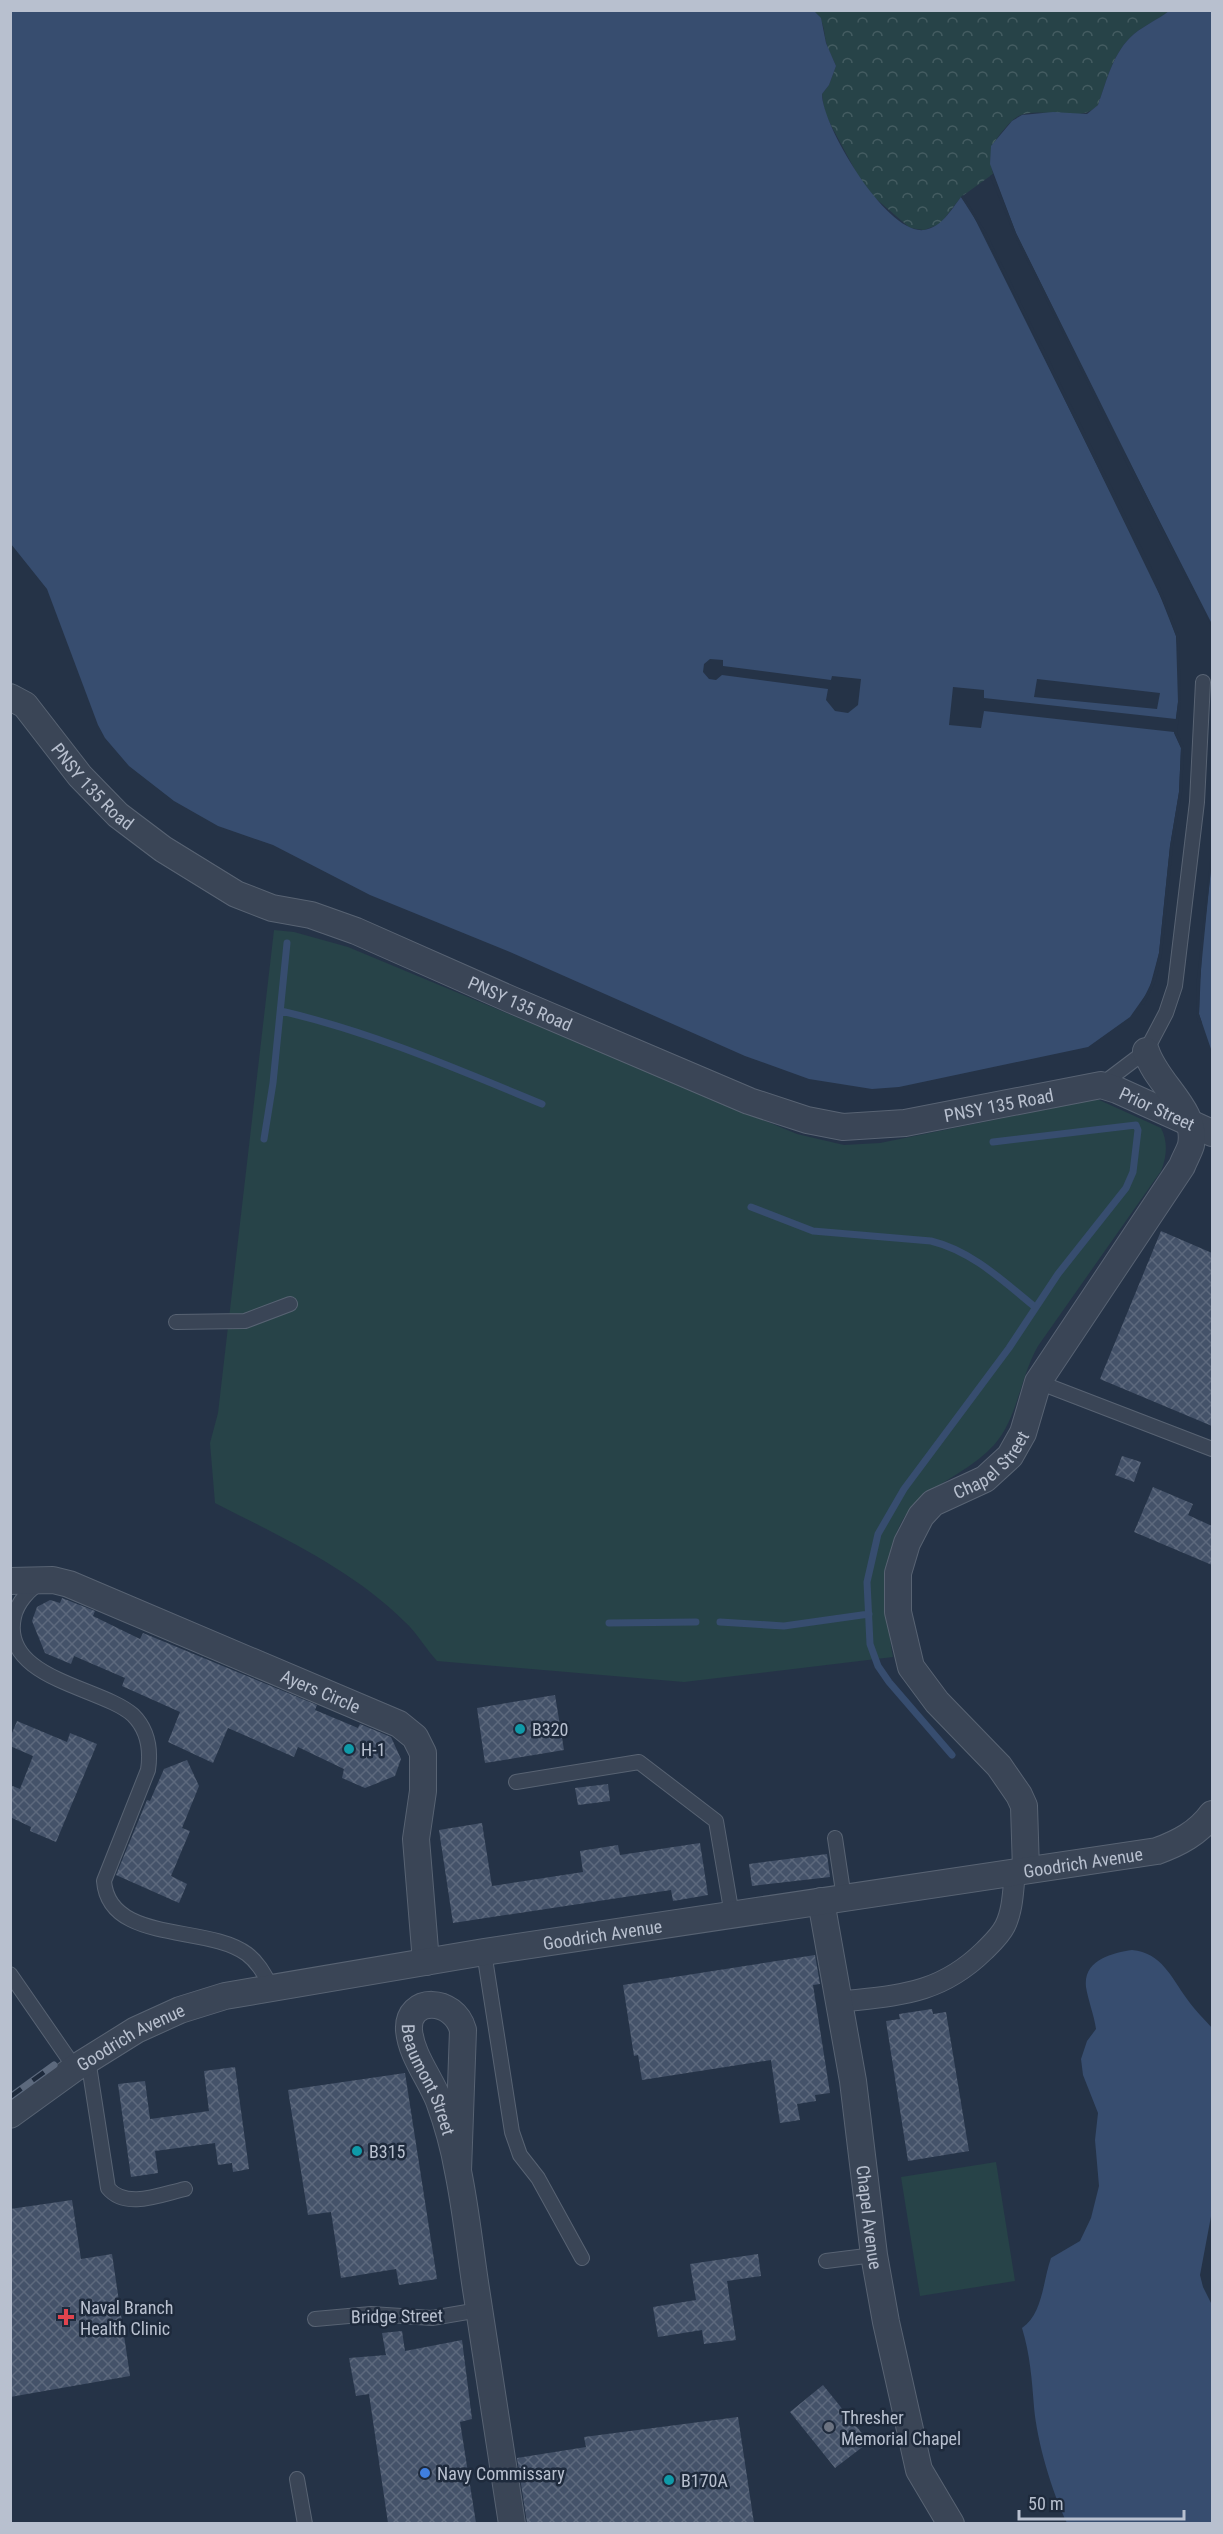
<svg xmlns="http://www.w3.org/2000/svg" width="1223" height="2534" font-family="'Roboto Condensed',sans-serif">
  <defs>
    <pattern id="forest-crowns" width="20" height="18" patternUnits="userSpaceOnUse" patternTransform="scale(1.5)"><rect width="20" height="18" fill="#274348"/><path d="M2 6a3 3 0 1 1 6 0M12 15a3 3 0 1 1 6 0" fill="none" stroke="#445c61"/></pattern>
    <pattern id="building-cross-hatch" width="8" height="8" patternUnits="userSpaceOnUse" patternTransform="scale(1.5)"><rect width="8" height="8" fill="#445269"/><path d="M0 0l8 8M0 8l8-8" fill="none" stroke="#5d697d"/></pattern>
  </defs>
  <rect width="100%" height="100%" fill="#253347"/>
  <path fill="url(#forest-crowns)" d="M813,11h356c-12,9 -24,14 -35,23 -21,18 -27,46 -36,71 -19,20 -53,1 -77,10 -9,3 -15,13 -21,19 -10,13 -11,24 -7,40l-32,23 -21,27 -16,6 -14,-2 -36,-31 -12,-14 -37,-69 -3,-20 7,-9 7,-19c-3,-8 -8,-16 -10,-24 -2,-11 -2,-24 -13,-31z"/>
  <path fill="#274348" d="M274,930l20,2 54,15 449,187 47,11 36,-2 217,-44 64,29c7,14 6,28 0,43l-123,175c-18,31 -20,72 -44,99 -19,21 -48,34 -70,51 -47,35 -40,111 -31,161l-209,25 -247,-21c-11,-12 -20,-28 -32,-39 -53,-53 -124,-85 -190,-119l-5,-60 8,-30z
    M996,2162l19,119 -95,15 -19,-119z"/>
  <path fill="#374d6f" d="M813,10l8,8 5,25 10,23 -7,19 -7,9c0,32 65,141 102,136 18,-3 27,-20 37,-33l10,14 182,367 23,58 2,66 -4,31 7,15 -2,44 -9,54 -11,107 -10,37 -19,27 -42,30 -189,40 -27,2 -63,-10 -64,-23 -235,-104 -140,-57 -97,-50 -55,-19 -44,-25 -45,-35 -24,-28 -7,-13 -51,-136 -36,-45 -1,-533z
    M1169,11h43v613l-100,-196 -96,-195 -26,-69 1,-18 21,-25 10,-6 31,-3 34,2 11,-9c9,-25 15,-53 36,-71 11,-9 23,-14 35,-23z
    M1212,861v191l-13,-38 3,-65z
    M1132,1950c30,3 39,27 55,49 7,10 17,20 25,29v183l-12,64 3,12 9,18v218h-145c-15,-31 -30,-81 -33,-116 -2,-27 -4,-53 -12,-79 21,-14 21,-48 29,-70l29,-17 11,-23 8,-32 -4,-46 3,-27 -15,-38 -2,-16 6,-18 9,-12c-2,-14 -8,-29 -10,-42 -3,-27 26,-34 46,-37z"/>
  <path fill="#253347" d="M993,174l23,59 196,394 -64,-120 -134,-273 -24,-58z
    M963,195l24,39 169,343 23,58 2,67 -4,30 7,16 -2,44 -9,54 -11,108 -6,26 -12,25 -3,-1 12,-25 6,-26 11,-107 9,-54 2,-44 -7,-16 -190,-21 -3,17 -32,-3 4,-38 31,3v8l192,21 2,-17v-51l-2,-15 -11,-30 -180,-371 -24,-38z
    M710,659l13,1v6l108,14 1,-4 29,3 -3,26 -10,8 -13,-2 -9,-11 2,-11 -106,-14 -6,5 -7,-1 -6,-7 1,-8z
    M1037,679l123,14 -3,16 -123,-12z
    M1212,858l-12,121 -1,35 3,9 -4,-1 -2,-8 1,-36 13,-117z"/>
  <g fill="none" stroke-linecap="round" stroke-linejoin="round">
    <path stroke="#374d6f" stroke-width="7" d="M281,1011c91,21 176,58 261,93
      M264,1139l9,-56 14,-140
      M751,1207l62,24 118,10c41,10 72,40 104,66
      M720,1622l64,4 85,-12
      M609,1623l87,-1
      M952,1755l-63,-73 -11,-16 -8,-22 -3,-62 11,-48 26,-45 105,-141 49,-74 68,-86 7,-16 5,-42 -2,-5 -143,17"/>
  </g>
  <path fill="url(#building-cross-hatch)" d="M1161,1231l51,22v173l-112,-47z
    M1122,1456l19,6 -7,20 -19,-7z
    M1153,1487l40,17 -5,11 24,11v39l-78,-33z
    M62,1598l33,13 -2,5 47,23 3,-6 174,72 -2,5 43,18 2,-4 31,13 10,22 -6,17 -30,12 -23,-10 2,-9 -46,-22 -4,10 -66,-29 -15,35 -45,-21 12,-30 -58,-26 3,-8 -51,-22 -3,8 -26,-11 -13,-32 5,-14 13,-7 10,3z
    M555,1695l9,55 -79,13 -8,-55z
    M17,1721l50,21 3,-9 27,11 -41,98 -26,-11 1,-4 -21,-10v-32l10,4 13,-33 -23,-10v-8z
    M187,1760l12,26 -17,42 8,3 -19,45 16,8 -8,19 -63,-28 31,-75 3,1 14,-32z
    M608,1784l2,17 -32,4 -3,-17z
    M482,1823l10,63 91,-14 -3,-21 38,-6 2,10 80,-12 8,52 -35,6 -2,-11 -218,33 -14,-93z
    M827,1854l3,23 -78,9 -3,-22z
    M815,1955l5,29 -7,1 17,108 -15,2 1,6 -19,3 3,16 -20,3 -9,-63 -129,20 -4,-25 -4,1 -11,-71z
    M932,2009l1,5 13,-2 23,139 -61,10 -22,-140 14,-2 -1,-5z
    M235,2067l14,102 -16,3 -1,-9 -14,2 -3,-22 -60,8 3,22 -27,4 -13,-93 27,-3 5,38 59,-8 -5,-40z
    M405,2073l32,206 -38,6 -3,-16 -55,9 -10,-66 -23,3 -20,-125z
    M72,2200l9,59 31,-5 18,122 -120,21v-188z
    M758,2254l3,22 -34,5 9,59 -32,4 -2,-14 -44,7 -5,-30 43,-7 -6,-36z
    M402,2331l3,20 57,-11 10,79 -12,3 16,101h-88l-19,-129 -13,2 -7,-38 37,-3 -4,-22z
    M823,2385l46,57 -34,26 -45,-56z
    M738,2417l16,106h-227l-10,-65 69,-11 -2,-10z"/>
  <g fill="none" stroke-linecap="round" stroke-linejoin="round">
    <g stroke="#586373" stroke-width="16">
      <path id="service" d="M1101,1085l45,-34 20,-38 9,-27 22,-184 6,-120
        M176,1322l69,-1 45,-17
        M1038,1382l174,67
        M42,1582c-13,7 -25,21 -28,35 -14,62 88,70 119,98 15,15 18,35 15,55l-44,111c5,63 103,43 143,73 12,9 18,22 25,34
        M516,1782l123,-20 77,59 16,94
        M835,1838l9,60
        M484,1952l28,180 8,23 18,23 44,80
        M10,1974l65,94
        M88,2059l20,129c18,22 54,6 77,1
        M826,2261l48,-6
        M315,2319l56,-5 61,4 47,-8
        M297,2479l8,45"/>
    </g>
    <g stroke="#586373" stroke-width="22">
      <path id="pedestrian" d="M839,2002c59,-7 100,-7 145,-51 8,-8 16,-15 21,-25 8,-16 8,-36 10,-54"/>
    </g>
    <g stroke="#586373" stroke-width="28">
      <g id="minor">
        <path id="s1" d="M10,697l15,8 55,71 38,39 45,34 73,45 36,14 39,7 45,16 156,69 237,101 58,19 36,7 62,-4 196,-38 16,5 95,43"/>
        <path id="s2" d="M10,1581l43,-1 16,4 330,140 16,13 8,16v38l-7,48 10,123"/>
        <path id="s3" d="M1026,1870l-2,-64 -5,-11 -20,-29 -62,-64 -26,-35 -13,-55v-39l9,-30 14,-27 12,-13 52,-24 25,-23 13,-23 15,-51 144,-216c2,-6 7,-14 9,-21 7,-35 -34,-60 -45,-94"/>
        <path id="s4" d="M821,1901l32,180 21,174 12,67 33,148 32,54"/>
        <path id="s5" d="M10,2115l65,-47 61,-38 44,-20 45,-14 259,-44 673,-101c22,-8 41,-18 55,-37"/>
        <path id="s6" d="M458,2171l5,-141c-9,-33 -56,-34 -54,0 2,25 21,48 30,71 8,22 15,47 19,70 8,39 12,79 18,118 12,78 24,156 36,235"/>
      </g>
    </g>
    <use href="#service" stroke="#3a4556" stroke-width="14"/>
    <use href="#pedestrian" stroke="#3a4556" stroke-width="20"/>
    <use href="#minor" stroke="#3a4556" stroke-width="26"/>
    <g stroke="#5c697d" stroke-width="7">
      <path id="rail" d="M10,2097l44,-32"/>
    </g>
    <use href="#rail" stroke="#1e2a3c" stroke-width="4.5" stroke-dasharray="14" stroke-linecap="butt"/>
  </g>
  <g fill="#0f9aa8" stroke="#1e2a3c" stroke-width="2">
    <circle cx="520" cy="1729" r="6"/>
    <circle cx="349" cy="1749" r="6"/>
    <circle cx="357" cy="2151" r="6"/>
    <circle cx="669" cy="2480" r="6"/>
  </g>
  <path fill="#e0444e" stroke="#1e2a3c" stroke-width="2" d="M63 2308h6v6h6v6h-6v6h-6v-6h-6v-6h6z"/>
  <circle fill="#6b7280" stroke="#1e2a3c" stroke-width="2" cx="829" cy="2427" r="6"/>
  <circle fill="#3f7fe0" stroke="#1e2a3c" stroke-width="2" cx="425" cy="2473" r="6"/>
  <g text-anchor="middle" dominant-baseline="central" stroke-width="5" stroke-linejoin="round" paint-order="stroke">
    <g font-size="18" fill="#b8c0cf" stroke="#1e2a3c">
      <text stroke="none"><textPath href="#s1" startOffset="123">PNSY 135 Road</textPath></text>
      <text stroke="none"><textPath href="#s1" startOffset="609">PNSY 135 Road</textPath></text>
      <text stroke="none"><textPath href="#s1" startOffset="1113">PNSY 135 Road</textPath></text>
      <text stroke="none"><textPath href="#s1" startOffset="1278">Prior Street</textPath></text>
      <text stroke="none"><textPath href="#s3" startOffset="490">Chapel Street</textPath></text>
      <text stroke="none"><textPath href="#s2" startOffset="333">Ayers Circle</textPath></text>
      <text stroke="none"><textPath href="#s5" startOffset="1116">Goodrich Avenue</textPath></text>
      <text stroke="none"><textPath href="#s5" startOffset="630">Goodrich Avenue</textPath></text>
      <text stroke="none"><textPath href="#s5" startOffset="144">Goodrich Avenue</textPath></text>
      <text stroke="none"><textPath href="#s6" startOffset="276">Beaumont Street</textPath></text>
      <text stroke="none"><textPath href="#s4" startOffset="320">Chapel Avenue</textPath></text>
      <text transform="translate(397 2316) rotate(-1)">Bridge Street</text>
    </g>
    <g font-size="18" fill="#b8c0cf" stroke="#1e2a3c" text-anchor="start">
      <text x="532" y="1729">B320</text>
      <text x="361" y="1749">H-1</text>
      <text x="369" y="2151">B315</text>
      <text x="80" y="2307">Naval Branch<tspan x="80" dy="21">Health Clinic</tspan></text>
      <text x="841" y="2417">Thresher<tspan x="841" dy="21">Memorial Chapel</tspan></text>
      <text x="437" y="2473">Navy Commissary</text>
      <text x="681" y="2480">B170A</text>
    </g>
  </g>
  <rect width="1223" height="2534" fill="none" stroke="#b8c0cf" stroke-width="24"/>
  <path d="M1019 2510v9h165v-9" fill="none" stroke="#b8c0cf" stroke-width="3"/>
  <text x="1028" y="2510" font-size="18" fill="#b8c0cf" stroke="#1e2a3c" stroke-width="4.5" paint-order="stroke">50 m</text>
</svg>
